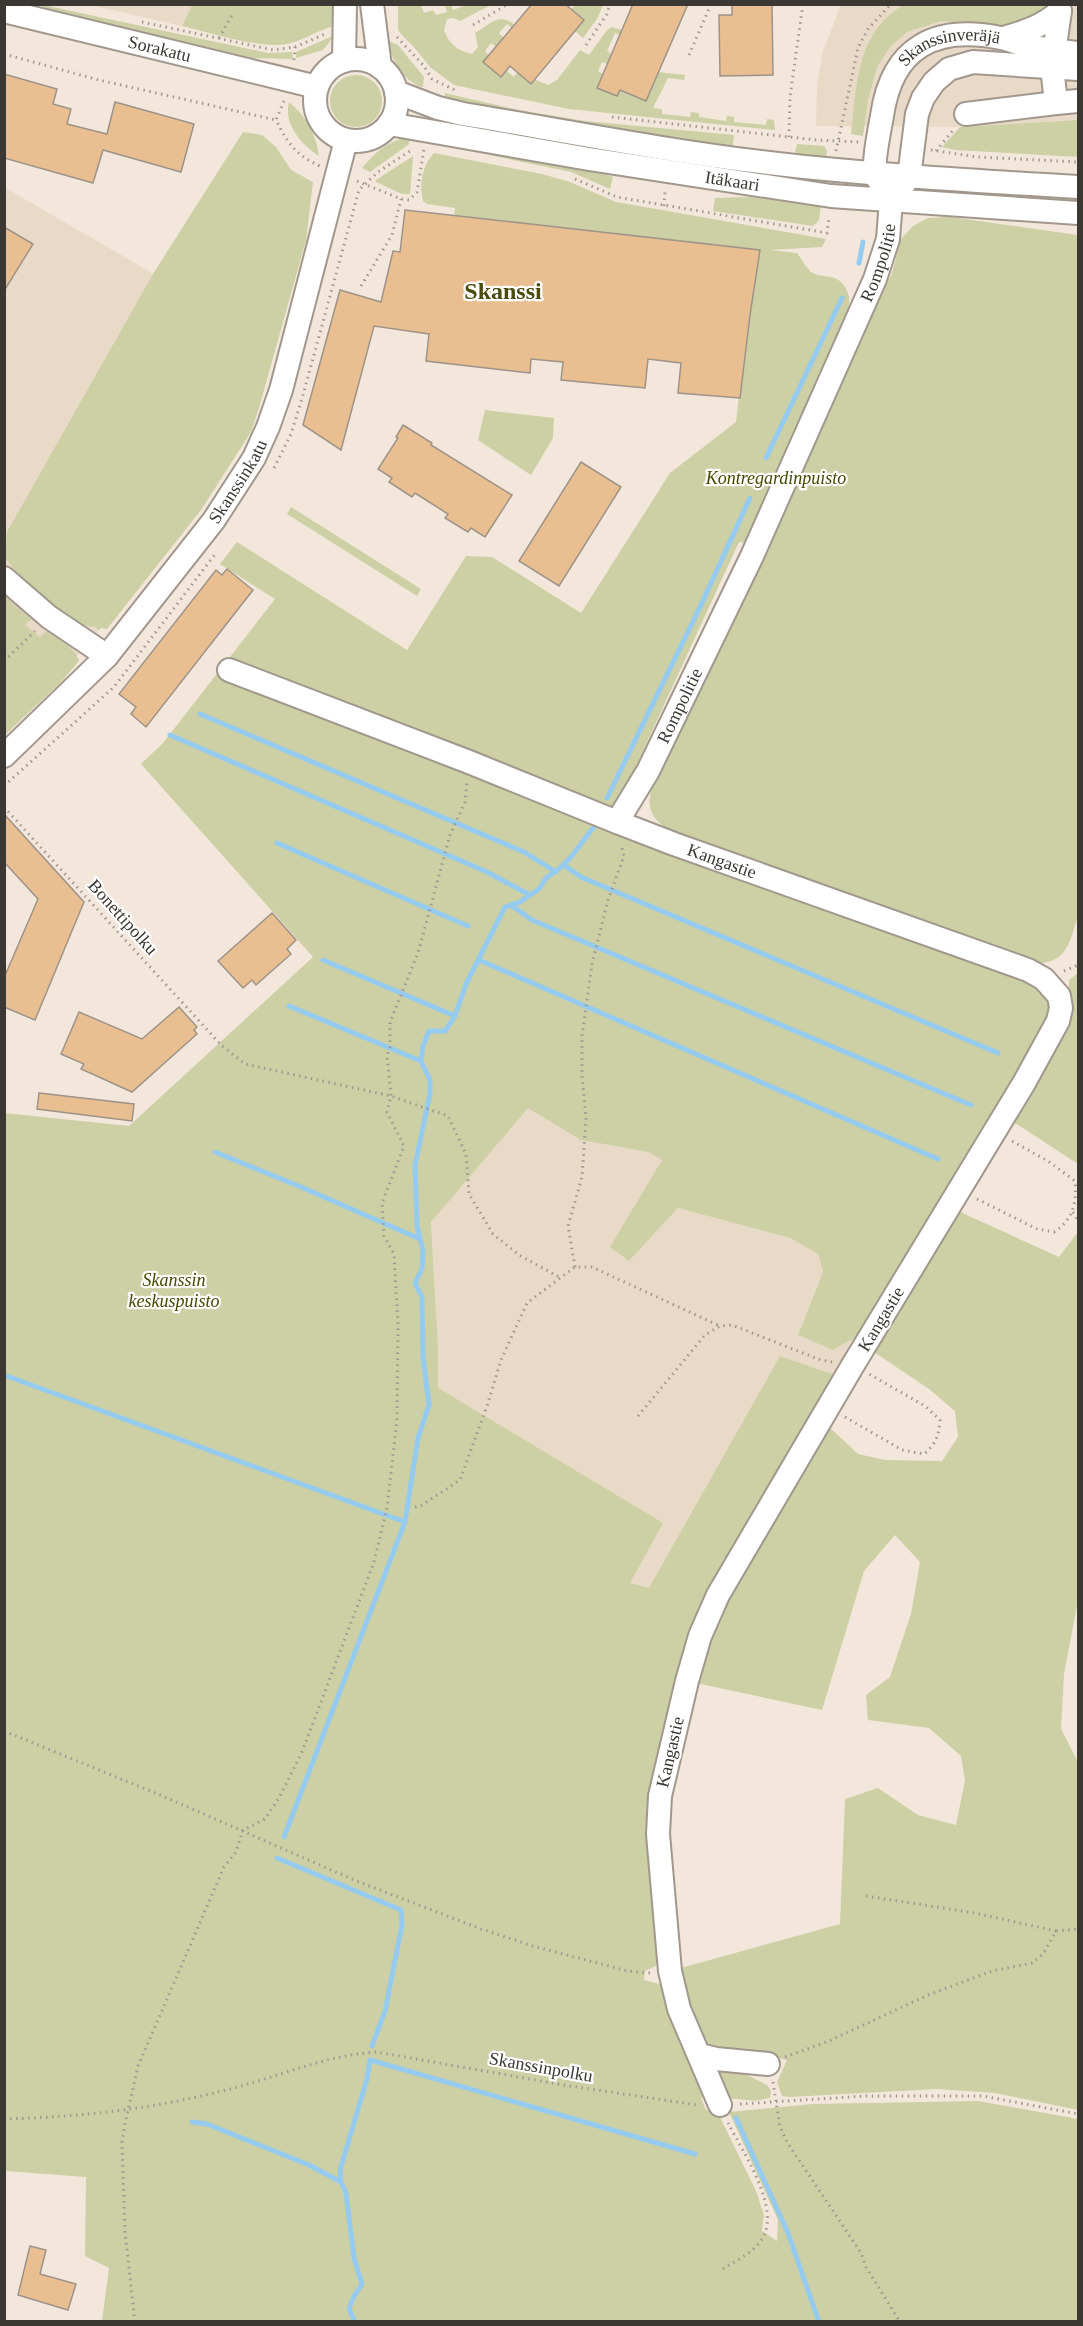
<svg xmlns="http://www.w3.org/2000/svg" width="1083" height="2326" font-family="Georgia,serif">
  <rect width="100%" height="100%" fill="#f3e7db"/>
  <path fill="#e9dac8" d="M90,5h102l-10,21z
    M841,5h237v115l-118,7 -144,-1 1,-41 6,-34z
    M4,187l162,94 -159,275 92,74 -28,33 -66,-55z
    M496,1075l85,65 67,12 14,8 -33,101 49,-53 112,30 28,16 5,18 -25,63 35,15 23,-13 -18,39 -58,-20 -131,233 -75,-21 -136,-61v-161l-10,-183z"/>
  <path fill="#ccd0a4" d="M905,4l143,1 -5,9 -32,14 -70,-7 -34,11 -17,15 -13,20 -9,33 -5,36 -12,-2c6,-50 5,-102 54,-130z
    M43,5l225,48 24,-1 1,7 -40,-1 -211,-49z
    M192,5h148l-1,20c-19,3 -30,13 -48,18 -26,8 -82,-11 -109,-17z
    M398,5h23l3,8 9,-3 3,5 11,-3 -2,-7h6l2,5 14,-5h24l-31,16 -7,-3 -6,1 -3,11c6,15 13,20 28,24l6,-7 -3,-14c16,-9 23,-21 40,-8l-3,3 -5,-4 -8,9 5,5 -8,9 -5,-4 -6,8 4,5 -5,7 17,13 5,-6 8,7 3,-5 31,13 9,-5 23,-30 9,5 18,-25 5,-3 10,3 -2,5 -5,-2 -8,18 4,3 -4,10 -5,-2 -4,9 5,3 -6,14 20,8 3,-6 38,-18 27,3 -1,5 -16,-2 -15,30 9,1v5l28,3 1,-5 8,1v4l27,4 1,-5 7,1v5l32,3 1,-6 7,1 1,10 -206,-21 -115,-24 -24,-18 -17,-21 -11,-11 -4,-5z
    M575,5h28l-6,14 -14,19 -8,-7 9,-11 -13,-10z
    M335,35l-12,15 -27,8v-6z
    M389,41l9,4 26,32 -1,10c-15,-1 -36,-31 -34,-46z
    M330 101a26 26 0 1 1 52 0a26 26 0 1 1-52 0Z
    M445,93l74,17 66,11 149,14 -1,10 -41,1 -248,-43z
    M289,102c17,14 27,32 30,54 -17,-11 -36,-32 -30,-54z
    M1078,120v37l-123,-7 -13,-3 18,-20z
    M243,132l19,3 14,12 15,23 22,12 -7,58 -47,168 -8,24 -50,78 -94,119 -6,-1 -2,2 -4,-3 -11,-1 -21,-11 -36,-30 -22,-27 2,-26 146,-258z
    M437,136l136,27 40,14 -3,12 -39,-17 -135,-28z
    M409,137l2,1 -3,7 -38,27 -8,-4c15,-17 24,-26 47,-31z
    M797,144l27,2 3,5 -1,9 -31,-7z
    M434,153l108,21 28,8 46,20 210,37 -4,8 -53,3 28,3c4,6 9,14 14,19 9,6 22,2 30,10 23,24 -9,53 -14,77 -4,16 -1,30 3,46l62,-132 9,-34 12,-13 15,-8 22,-1 128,18v681c-9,28 -11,49 -46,47l-359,-130c-24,-15 -28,-26 -19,-53l110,-235 -25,-3 -115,250 -2,37 399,148c23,12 30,22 28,49l-124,210 -69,101 -23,13 -35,-15 25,-63 -5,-18 -28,-16 -112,-30 -49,53 -19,-14 52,-87 -14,-8 -67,-12 -53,-32 -97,114 7,124v42l225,135 -33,60 19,5 131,-232 58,20 -131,225 -38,119 -8,239 -5,7 -11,5 -1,9 20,5 43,102 -3,10 -3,1 5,12 13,5 37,76 8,24 -2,16 15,10 1,-21 -49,-108 84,-8 165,-3 100,18v202h-976l7,-53 -24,-12 1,-79 -81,-6 -1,-1058 125,13 184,-169 -172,-193 22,-21 112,-144 -55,-35 17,-22 170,108 59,-94 26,1 89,56 89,-140 66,-51 19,-173 -301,-33 1,-8 -28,-4 -4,-3c-4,-17 -1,-35 11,-48z
    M413,156l-3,38h-8l-26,-12v-2z
    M966,189l112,7v4l-112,-6z
    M749,197l72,8 -2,15 -6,6 -100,-15 2,-13z
    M485,410l69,8 -1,20 -22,37 -53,-35z
    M291,507l130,82 -4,7 -130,-82z
    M5,597l26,22 -6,6 15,12 6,-6c11,7 30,17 33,30l-18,21 -56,53z
    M1078,973v191l-66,-43 56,-107 1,-34z
    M958,1211l101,46 19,-25v368l-14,74 -3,55 17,33v348l-83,-17 -58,-4 -147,8 -8,-1 -5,-14 10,-22 -19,-5 -60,-7 -14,-25 -13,-55 159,-44 5,-125 33,-11 40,27 38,10 9,-45 -4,-24 -32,-28 -61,-8 -2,-25 24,-18 21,-63 9,-52 -25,-27 -31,36 -42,139 -131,-28 16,-50 119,-208 32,30 27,6 57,1 16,-24 -3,-26 -26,-22 -55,-37z
    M727,2065l40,20 4,6 -1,7 -15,3 -28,-3 -15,-29z"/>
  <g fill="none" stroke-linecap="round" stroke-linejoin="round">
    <path stroke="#96cbf0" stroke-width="5" d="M859,263l4,-21
      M766,458l76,-160
      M200,714l324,138 32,20
      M170,735l317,137 43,23
      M607,798l93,-191 50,-109
      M277,843l191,83
      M564,865l17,12 417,176
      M511,905l21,15 439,185
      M323,960l132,56
      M479,960l459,199
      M289,1006l132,55
      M215,1152l86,35 119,52
      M4,1375l401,147
      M284,1837l121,-315 13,-84 11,-33 -6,-48 -1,-60 -7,-14 7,-14 1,-19 -6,-24 -2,-61 15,-71v-14l-9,-19 2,-15 6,-15h16l10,-15 11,-32 39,-77 15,-5 19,-13 7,-11 13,-9 12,-12 25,-33
      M277,1858l124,52 1,15 -17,86 -13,35
      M736,2118l52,115 31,89
      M192,2122l15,2 102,41 32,17
      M355,2322l-6,-13 4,-11 9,-14 -8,-26 -8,-65 -5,-11 -1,-12 27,-91 3,-19 325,94"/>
  </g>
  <path fill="#e9bf92" stroke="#9d9388" stroke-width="1.5" d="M532,4h33l19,16 -53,64 -21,-18 -9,11 -18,-15z
    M633,4h55l-42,97 -26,-11 -3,6 -20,-8z
    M732,4h40l1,71 -53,1 -1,-61h13z
    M4,74l53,15 -4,15 18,5 -4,15 40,10 8,-32 79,22 -13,48 -78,-22 -10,33 -89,-25z
    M405,210l355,40 -10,65 -10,83 -62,-5 3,-30 -33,-4 -3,29 -84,-8 2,-18 -32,-3 -1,14 -104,-12 3,-27 -55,-8 -33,124 -38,-25 37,-135 41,12 12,-51 7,1z
    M4,227l29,17 -29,47z
    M403,425l29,18 -1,2 81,50 -27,42 -14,-9 -3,4 -23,-14 3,-4 -33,-21 -3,4 -23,-15 3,-4 -14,-9 20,-31 -2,-1z
    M581,462l40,25 -62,99 -40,-25z
    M227,569l26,21 -107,137 -15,-13 5,-7 -17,-13 97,-124 6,5z
    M4,814l80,88 -49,118 -31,-13v-29l34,-79 -34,-37z
    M272,913l24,27 -9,9 4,5 -35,31 -4,-5 -9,8 -25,-27z
    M179,1007l18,20 -3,3 3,4 -65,58 -51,-23 3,-5 -23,-10 18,-42 63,27z
    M39,1093l95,11 -2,17 -95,-12z
    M30,2246l16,4 -6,24 36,10 -8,26 -50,-15z"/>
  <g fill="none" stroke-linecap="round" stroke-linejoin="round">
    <g stroke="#a2978c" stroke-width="26">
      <g id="minor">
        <path d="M372,4l8,63"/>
        <path id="s1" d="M4,11l313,76"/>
        <path d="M1060,11l-8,56 4,36 22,-2"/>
        <path d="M1003,38c22,-6 40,-12 57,-27"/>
        <circle cx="356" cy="100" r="41"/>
        <path d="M344,61l1,-57"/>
        <path d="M396,92l42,16 25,6c102,17 204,37 306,49 103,12 206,18 309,24"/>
        <path d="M966,114l90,-11"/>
        <path id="s2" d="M389,124l200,35 242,37 247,17"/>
        <path id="s3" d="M883,187c-2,-4 -6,-8 -7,-12 -4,-9 4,-48 6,-59 10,-70 54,-91 119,-78 10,2 18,6 27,8 17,3 34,5 50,7"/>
        <path d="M4,578l45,39 58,39"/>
        <path id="s4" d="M229,670l240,92 148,60 31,-51 104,-215 123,-277 13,-40 3,-38 18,-24 8,-63 6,-16 11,-16 15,-13 24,-7 105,7"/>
        <path id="s5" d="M4,756l103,-100 107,-136 40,-62 14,-31 13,-37 65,-250"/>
        <path id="s6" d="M617,822l57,22 354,126 16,9 15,17 2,12 -3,13 -34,62 -171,282 -135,230 -18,41 -13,45 -27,115 -2,38 12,137 9,38 41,96"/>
        <path d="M700,2055l16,4 52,5"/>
      </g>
    </g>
    <path stroke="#a19890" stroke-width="3" stroke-dasharray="1.5 4.5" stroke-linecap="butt" d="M142,22l131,28 22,-3 30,-13
      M473,25l35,-21
      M397,37l27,29 8,13 23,11
      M219,38l13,-23
      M586,45l21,-31 3,-10
      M4,54l95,26 177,40
      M689,55l20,-46v-5
      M294,60l1,-13
      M284,101l-8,19c12,24 20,35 44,46
      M612,117l204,23 43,2
      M789,137l1,-40 13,-93
      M931,150l47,7 100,5
      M836,151l22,-103 10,-19 23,-25
      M936,151l18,-22
      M575,179l42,18 210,36 2,-16
      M357,181l44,18 8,1 8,-8 7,-43
      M664,206l1,-14
      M361,286l31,-51 9,-36
      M274,468l17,-34 12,-39 56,-205 19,-18 35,-23
      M4,661l31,-30
      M4,786l110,-99 102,-134
      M4,807l217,238 24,19 146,32 57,20 18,38 3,40 24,40 26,21 42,23
      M1064,971l14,-6
      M977,1199l60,30 17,3c19,-12 23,-29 21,-51l-27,-20 -36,-20
      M1073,1212l5,9
      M575,1267l-7,-41 14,-49 4,-58 -4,-44v-39l10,-72 16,-64 16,-44 -3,-12
      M638,1416l67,-81 15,-9 12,-1 86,34 14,3
      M845,1417l57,33 22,4c12,-10 15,-19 16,-34l-15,-14 -56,-32
      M415,1507l7,-2 38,-25 27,-74 14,-46 26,-57 48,-36h17l128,59
      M4,1731l161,66 189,83 127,49 52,17 95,25 22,2
      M866,1896l109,17 81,18
      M785,2057l44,-16 99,-46 64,-24 40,-8 11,-9 13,-23 22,-2
      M773,2082l7,45 7,15 74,111 5,14 34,55
      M740,2104l126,-8h117l95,18
      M4,2119c76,-2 149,-10 222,-29 50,-12 99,-35 151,-38l186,33 135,20
      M723,2269c12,-8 28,-15 37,-27 24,-30 -17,-90 -32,-119
      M135,2322l-10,-90 -3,-90 3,-18 13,-58 86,-199 12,-15 7,-22 22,-11 14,-21 23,-46 72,-190 13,-54 10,-88 1,-97 -4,-69 -10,-18 -2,-33 22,-57 -17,-34 4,-16 -4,-41 3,-7v-26l28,-69 32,-118 15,-33 2,-20"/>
    <use href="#minor" stroke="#fff" stroke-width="22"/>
  </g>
  <g text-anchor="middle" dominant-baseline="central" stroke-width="4.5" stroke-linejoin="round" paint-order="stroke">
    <g font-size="18" fill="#3b3732" stroke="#fff">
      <text stroke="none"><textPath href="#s1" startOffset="160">Sorakatu</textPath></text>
      <text stroke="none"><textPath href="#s3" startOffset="184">Skanssinveräjä</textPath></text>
      <text stroke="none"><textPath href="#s2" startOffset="348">Itäkaari</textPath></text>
      <text stroke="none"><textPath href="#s4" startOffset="1035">Rompolitie</textPath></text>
      <text stroke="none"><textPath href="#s5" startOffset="362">Skanssinkatu</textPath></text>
      <text stroke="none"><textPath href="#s4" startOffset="549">Rompolitie</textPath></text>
      <text stroke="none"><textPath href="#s6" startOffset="112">Kangastie</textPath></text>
      <text transform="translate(123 917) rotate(48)">Bonettipolku</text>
      <text transform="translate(881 1319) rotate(-59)">Kangastie</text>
      <text transform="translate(670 1752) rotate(-77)">Kangastie</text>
      <text transform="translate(541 2067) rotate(10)">Skanssinpolku</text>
    </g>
    <g font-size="18" font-style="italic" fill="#464902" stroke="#fff">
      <text x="776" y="478">Kontregardinpuisto</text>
      <text x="174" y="1280">Skanssin<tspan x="174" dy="21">keskuspuisto</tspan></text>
    </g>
    <g font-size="24" font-weight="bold" fill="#4a4b0d" stroke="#fff">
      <text x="503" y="291">Skanssi</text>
    </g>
  </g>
  <rect width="1083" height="2326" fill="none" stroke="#3b3732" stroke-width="12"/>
</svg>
